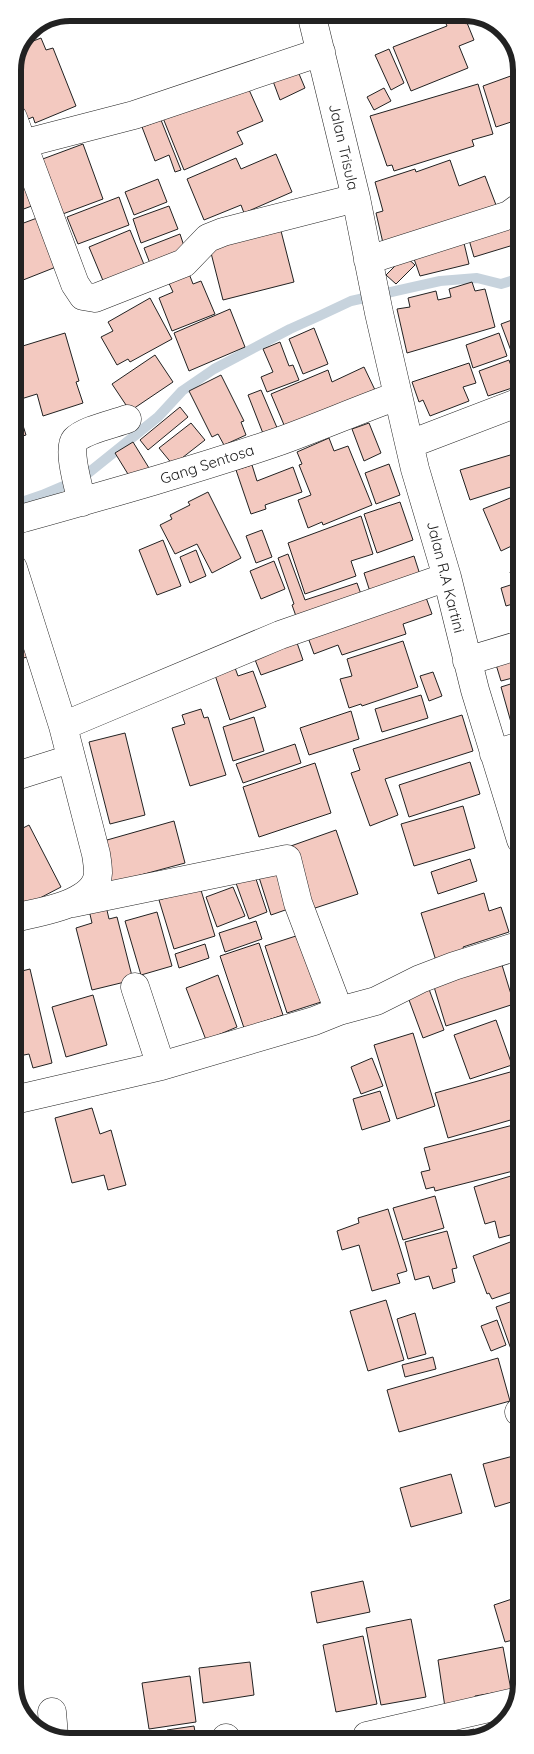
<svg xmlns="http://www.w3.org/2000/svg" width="534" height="1754" font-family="Quicksand,sans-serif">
  <rect width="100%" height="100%" fill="#fff"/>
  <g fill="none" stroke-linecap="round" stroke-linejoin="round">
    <path stroke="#c7d3dd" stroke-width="10" d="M13,505l29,-10 40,-17 76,-61 24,-26 32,-22 76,-40 29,-13 32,-15 89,-20 37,-3 24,6 19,-6"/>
  </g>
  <path fill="#f3c9c0" stroke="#222" d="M452,13h11l11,27 -15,6 9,22 -57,23 -18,-44 54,-21 -4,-9z
    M41,38l5,12 7,-2 23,58 -41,17 -2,-6 -7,3 -13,-34v-19l10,-22z
    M389,49l15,34 -13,7 -16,-35z
    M294,62l11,26 -25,12 -10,-27z
    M519,73l1,46 -24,8 -13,-41z
    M246,83l17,38 -26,11 6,12 -59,26 -21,-52z
    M478,84l15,50 -21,6 2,6 -80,25 -2,-6 -5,1 -17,-50z
    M384,88l7,13 -17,9 -7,-13z
    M161,120l20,50 -6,2 -6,-17 -14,6 -13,-34z
    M83,144l20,55 -43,16 -20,-55z
    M276,154l16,38 -48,21 -3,-8 -37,15 -17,-41 49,-21 5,11z
    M450,160l9,26 26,-10 11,29 -113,38 -7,-30 7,-2 -8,-29 40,-13 1,3z
    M23,166l14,38 -24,9v-43z
    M158,179l9,23 -33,13 -9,-23z
    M119,197l10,28 -51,19 -11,-27z
    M169,206l9,23 -37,14 -8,-24z
    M37,218l19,49 -43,17v-57z
    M513,219l7,24 -46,14 -7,-24z
    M130,230l15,37 -41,16 -15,-36z
    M281,231l13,51 -71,18 -13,-51z
    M180,234l6,18 -35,14 -7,-18z
    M463,239l6,25 -49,12 -8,-23z
    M405,256l10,9 -19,19 -10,-9z
    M188,271l5,13 8,-3 14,33 -43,17 -13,-33 14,-6 -6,-13z
    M472,282l3,9 10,-2 10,38 -88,26 -10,-44 13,-2 -2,-9 28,-7 2,9 13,-3 -2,-8z
    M150,298l22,41 -42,23 -2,-3 -11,6 -16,-28 12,-6 -5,-9z
    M230,309l15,38 -56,24 -15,-38z
    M520,317v58l-19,-51z
    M314,328l14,36 -25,10 -14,-35z
    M65,333l14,48 -3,1 7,21 -40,13 -6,-22 -16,5 -8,-24v-26z
    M499,333l8,23 -34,12 -7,-23z
    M280,342l9,24 4,-1 6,15 -32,12 -6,-15 12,-5 -10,-23z
    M155,355l18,27 -43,29 -18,-27z
    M509,360l9,26 -30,10 -9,-25z
    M469,363l7,20 -13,4 6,14 -39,15 -7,-16 -4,2 -7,-20z
    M364,367l11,23 -88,42 -16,-38 57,-24 4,12z
    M221,375l23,46 -3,1 5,13 -22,10 -6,-11 -6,3 -23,-46z
    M261,390l17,40 -14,6 -16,-41z
    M13,394l13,41 -13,4z
    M180,407l8,10 -40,33 -8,-10z
    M191,423l14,17 -32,25 -14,-17z
    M369,423l12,30 -17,8 -12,-32z
    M329,438l5,13 14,-5 24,59 -49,20 -1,-3 -14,6 -10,-28 13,-5 -12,-30 3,-1 -5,-12z
    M133,442l16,26 -18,11 -16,-26z
    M517,453l3,7v24l-50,16 -10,-30z
    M389,464l11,31 -24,9 -11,-31z
    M252,465l5,16 36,-14 9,25 -37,13 1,4 -15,5 -15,-44z
    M208,492l33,66 -29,15 -15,-29 -22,10 -15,-29 12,-6 -2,-4 20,-10 -2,-3z
    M520,494v48l-19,9 -18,-42z
    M400,502l13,38 -36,13 -13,-39z
    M361,516l12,38 -22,7 5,15 -51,18 -17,-51z
    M262,530l10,27 -16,6 -10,-27z
    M163,540l18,46 -24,9 -18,-45z
    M196,550l10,26 -16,7 -10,-26z
    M288,554l17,46 52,-17 5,14 -65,22 -5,-14 2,-1 -16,-46z
    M414,556l8,25 -50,17 -8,-25z
    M274,561l11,28 -24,10 -11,-28z
    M520,569v11l-7,1 -3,-9z
    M520,582v23l-1,-3 -13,4 -5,-18z
    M424,592l8,22 -29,10 3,10 -64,21 -4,-10 -24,9 -8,-22z
    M13,610l14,47 -14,4z
    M295,637l8,23 -42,15 -9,-23z
    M403,641l15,46 -56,19 -1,-2 -12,4 -9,-29 12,-3 -5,-17z
    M520,651v25l-19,5 -7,-23z
    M234,665l4,11 15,-5 13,36 -36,13 -16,-48z
    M433,672l9,24 -13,5 -9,-25z
    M520,681v50l-6,2 -13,-46z
    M421,695l7,23 -46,14 -7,-23z
    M201,709l3,9 4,-1 18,58 -36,11 -18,-58 13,-4 -3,-9z
    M351,711l8,28 -50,16 -9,-27z
    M462,715l11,36 -88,28 13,36 -28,11 -19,-53 9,-3 -7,-21z
    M254,717l10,34 -31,10 -10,-34z
    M125,733l20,82 -35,9 -21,-82z
    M295,744l6,19 -58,20 -7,-19z
    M470,762l10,32 -71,23 -10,-32z
    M315,763l16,50 -72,24 -16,-50z
    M463,806l12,42 -61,18 -13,-42z
    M13,814l6,16 10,-5 32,62 -44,23 -3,-6z
    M174,821l11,42 -74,20 -11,-41z
    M336,830l22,64 -49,16 -21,-63z
    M470,859l7,22 -39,13 -7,-22z
    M277,865l14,43 -20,7 -14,-44z
    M255,876l12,36 -18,7 -13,-36z
    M200,887l15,49 -41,13 -15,-49z
    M233,887l12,29 -28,11 -11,-30z
    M484,893l5,18 12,-4 8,25 -46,15 3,8 -29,9 -16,-51z
    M106,906l3,13 8,-2 16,63 -41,10 -16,-62 16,-5 -3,-13z
    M157,912l15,54 -31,9 -16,-54z
    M256,921l6,18 -37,13 -6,-19z
    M299,935l22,67 -34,11 -22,-67z
    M259,943l24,72 -39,13 -24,-72z
    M205,944l4,14 -30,10 -4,-14z
    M502,965l12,39 -68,22 -15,-49z
    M30,969l22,94 -19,5 -4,-14 -15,3v-84z
    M218,975l19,52 -31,13 -20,-52z
    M426,981l18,49 -21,8 -18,-49z
    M93,995l14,50 -41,12 -14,-50z
    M496,1020l16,45 -42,14 -16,-44z
    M413,1033l22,73 -38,13 -23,-74z
    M372,1058l11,28 -22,8 -10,-27z
    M521,1069v48l-73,21 -13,-45z
    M380,1091l10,30 -28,9 -9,-31z
    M92,1108l8,26 11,-4 15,55 -18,5 -4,-15 -32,8 -17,-65z
    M521,1123v46l-86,22 -1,-4 -8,2 -5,-17 9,-2 -6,-22z
    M521,1173v59l-22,6 -4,-17 -10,3 -11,-37z
    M435,1196l9,32 -41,12 -10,-32z
    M388,1209l19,62 -10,3 3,9 -28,8 -13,-46 -17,5 -5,-19 22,-8 -1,-5z
    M447,1231l10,37 -5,1 3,13 -22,7 -4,-13 -14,4 -10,-38z
    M521,1238v51l-29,10 -3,-6 -2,1 -14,-38z
    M521,1298v51l-9,3 -16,-45z
    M386,1300l18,60 -36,11 -18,-60z
    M415,1313l11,41 -18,5 -11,-40z
    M497,1320l9,25 -15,6 -10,-25z
    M433,1357l3,12 -31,8 -3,-12z
    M498,1358l12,43 -111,31 -12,-42z
    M521,1454v45l-26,8 -12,-43z
    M451,1474l11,39 -51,14 -11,-39z
    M521,1510v19l-5,-18z
    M363,1581l7,31 -53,11 -6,-31z
    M521,1596v42l-16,4 -11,-37z
    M411,1619l15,78 -45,8 -15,-77z
    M363,1636l14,68 -41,8 -13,-67z
    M503,1647l8,43 -36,6 2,12 -31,6 -8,-54z
    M250,1662l4,33 -51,8 -4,-35z
    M190,1676l6,46 -47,7 -7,-46z
    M194,1726l2,12 -27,3 -2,-11z
    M474,1729l2,11h-47z"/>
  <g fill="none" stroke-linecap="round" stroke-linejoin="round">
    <g stroke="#222" stroke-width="29">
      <path id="minor" d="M311,13l45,185 23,115 36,156 32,108 28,113 46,150
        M13,118l62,166 8,12 12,2 89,-35 24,-25 15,-6 133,-34
        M22,144l112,-29 187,-63
        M368,260l141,-45 11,-8
        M410,444l110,-42
        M82,502c-3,-13 -15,-53 -7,-62 9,-10 39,-16 52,-21
        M13,521c89,-25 179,-50 267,-80 39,-14 78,-31 117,-45
        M13,568l50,158 33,128c1,6 2,13 2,19 -1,32 -61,39 -84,45
        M467,661l53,-16
        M63,726l217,-91 167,-58
        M494,754l26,-8
        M13,777l57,-18
        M73,903l214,-44 11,44 41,108
        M135,987l26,79
        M14,1100l147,-34 153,-45 25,-10 37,-10 44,-22 34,-13 67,-21
        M519,1412l2,-1
        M52,1712l2,24
        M367,1736l148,-34
        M226,1738v3"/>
    </g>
    <use href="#minor" stroke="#fff" stroke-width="28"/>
  </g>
  <g text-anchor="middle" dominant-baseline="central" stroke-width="4" stroke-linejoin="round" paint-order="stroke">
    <g font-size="15" fill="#222" stroke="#fff">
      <text transform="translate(344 147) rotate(77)">Jalan Trisula</text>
      <text transform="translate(207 464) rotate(-18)">Gang Sentosa</text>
      <text transform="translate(446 577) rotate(76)">Jalan R.A Kartini</text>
    </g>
  </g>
  <path d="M0 0H534V1754H0ZM70 21H464A49 49 0 0 1 513 70V1684A49 49 0 0 1 464 1733H70A49 49 0 0 1 21 1684V70A49 49 0 0 1 70 21Z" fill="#fff" fill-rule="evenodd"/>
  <path fill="none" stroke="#222" stroke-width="6" d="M70 21H464A49 49 0 0 1 513 70V1684A49 49 0 0 1 464 1733H70A49 49 0 0 1 21 1684V70A49 49 0 0 1 70 21Z"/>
</svg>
